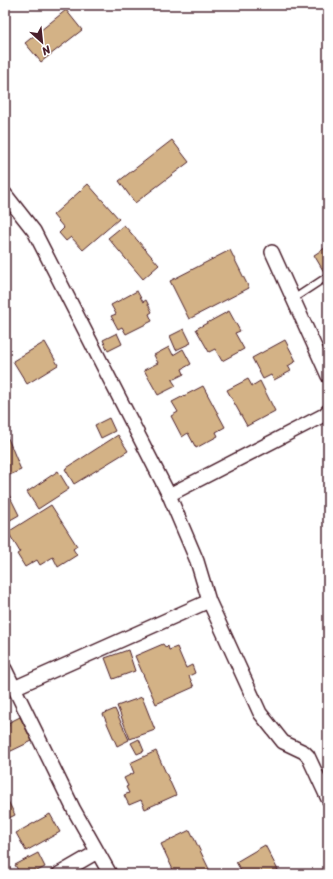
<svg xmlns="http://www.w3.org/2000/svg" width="333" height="879" font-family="Sriracha,sans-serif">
  <rect width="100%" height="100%" fill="#fff"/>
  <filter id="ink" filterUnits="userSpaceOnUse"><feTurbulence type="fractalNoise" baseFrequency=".025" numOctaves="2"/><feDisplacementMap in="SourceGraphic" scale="8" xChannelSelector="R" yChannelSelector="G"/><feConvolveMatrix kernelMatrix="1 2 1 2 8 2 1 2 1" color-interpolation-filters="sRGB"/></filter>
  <g filter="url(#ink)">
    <path fill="#d3b286" stroke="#4a1f2b" d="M66,10l16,20 -41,32 -16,-19z
      M172,140l17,22 -54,41 -16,-22z
      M88,184l31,35 -36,31 -12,-13 -5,4 -7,-8 5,-5 -11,-13z
      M124,225l35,40 -16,14 -35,-41z
      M328,246v23l-4,3 -10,-17z
      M230,250l19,38 -60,31 -19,-38z
      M137,291l6,11 3,-2 6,12 -3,2 3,7 -26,13 -4,-7 -4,2 -7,-13 5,-2 -5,-9z
      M229,311l11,20 -5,2 9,16 -22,12 -7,-12 -6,3 -13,-23z
      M184,329l7,14 -15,7 -6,-14z
      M117,333l5,11 -14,7 -5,-11z
      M285,340l11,21 -8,5 3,5 -17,9 -3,-5 -8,4 -11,-21z
      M45,342l13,23 -31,19 -14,-23z
      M169,347l4,8 10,-6 8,15 -9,5 2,5 -12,6 4,6 -18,9 -14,-25 14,-7 -4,-8z
      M248,379l4,7 8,-5 15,30 -28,15 -20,-36z
      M203,386l22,41 -9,5 2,4 -22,12 -8,-15 -6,4 -11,-21 7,-4 -6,-10z
      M109,418l6,13 -14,7 -6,-13z
      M5,431l16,39 -16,7z
      M118,435l10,16 -54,33 -9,-15z
      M58,471l11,18 -31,20 -11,-17z
      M9,495l10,20 -14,8v-26z
      M51,505l26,41 -4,3 4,6 -19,12 -5,-10 -13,8 -3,-5 -12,7 -8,-13 3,-2 -12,-20z
      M163,644l3,4 2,-2 1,4 8,-3 9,21 6,-3 3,8 -6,3 5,11 -38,17 -21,-48z
      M128,650l7,21 -22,8 -8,-21z
      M142,697l13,33 -25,9 -13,-33z
      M115,709l14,31 -12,6 -14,-32z
      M20,717l12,24 -23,11 -4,-7v-16l4,-3 -1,-3z
      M139,739l5,12 -7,3 -6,-11z
      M156,751l20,44 -31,14 -4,-9 -12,5 -5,-10 5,-2 -3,-6 2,-1 -4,-8 10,-5 -4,-10z
      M5,795l10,20 -10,5z
      M50,814l10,18 -34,19 -10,-18z
      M190,830l20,41 -6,3h-29l-14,-30z
      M265,845l15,29h-37l-7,-12z
      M38,853l7,14 -14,7h-11l-5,-9z"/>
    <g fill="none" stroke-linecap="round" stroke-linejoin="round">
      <g stroke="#4a1f2b" stroke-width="9">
        <path id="lane" d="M293,299l35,-23"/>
      </g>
      <g stroke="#4a1f2b" stroke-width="16">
        <path id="street" d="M5,194l29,37 135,264 28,66 12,40 51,112 23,29 21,10 4,4 20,43
          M272,252l56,124
          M169,495l155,-80 4,-4
          M5,669l69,141 36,64
          M14,688l195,-87
          M59,874l38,-22"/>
      </g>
      <use href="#lane" stroke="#fff" stroke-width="6"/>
      <use href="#street" stroke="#fff" stroke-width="13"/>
    </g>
  </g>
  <rect width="333" height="879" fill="none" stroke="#fff" stroke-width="20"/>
  <rect x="10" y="10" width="313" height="859" fill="none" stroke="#4a1f2b" stroke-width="1.5" filter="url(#ink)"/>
  <g transform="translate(42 42) rotate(153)" stroke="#ffffff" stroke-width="3" paint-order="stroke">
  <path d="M0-3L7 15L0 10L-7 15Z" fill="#4a1f2b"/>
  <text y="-6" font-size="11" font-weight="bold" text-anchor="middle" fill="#4a1f2b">N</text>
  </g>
</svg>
